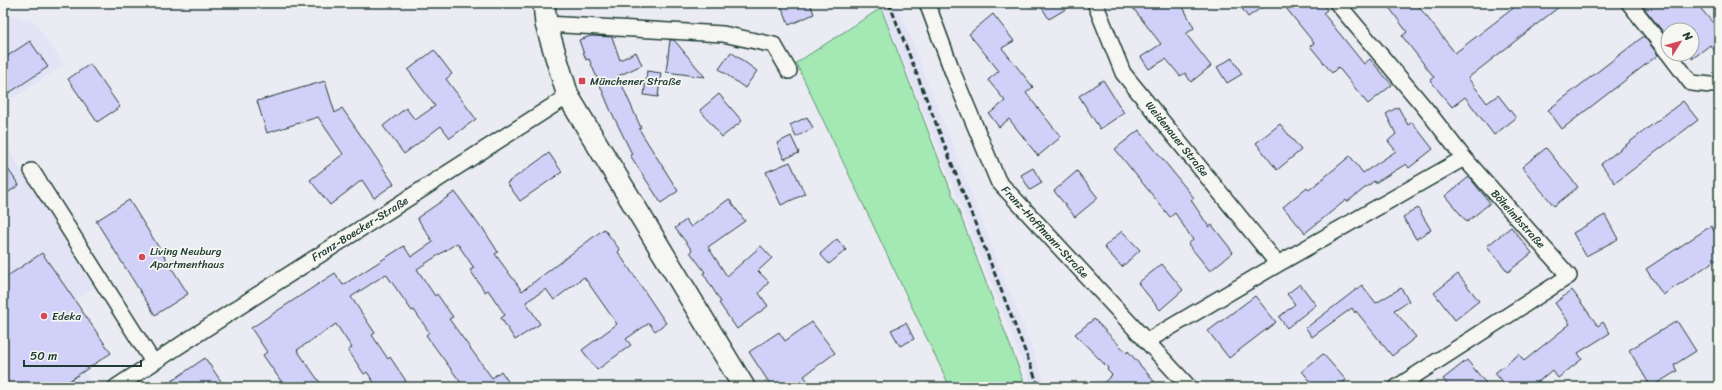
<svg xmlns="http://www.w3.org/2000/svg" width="1722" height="390" font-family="Sriracha,sans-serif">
  <rect width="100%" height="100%" fill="#ebebf4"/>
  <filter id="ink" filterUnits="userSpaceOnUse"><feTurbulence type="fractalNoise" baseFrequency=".025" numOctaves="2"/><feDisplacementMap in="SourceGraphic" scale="8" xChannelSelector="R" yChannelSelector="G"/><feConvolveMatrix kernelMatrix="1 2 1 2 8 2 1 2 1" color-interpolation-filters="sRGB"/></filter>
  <g filter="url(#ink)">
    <path fill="#e3e3f6" d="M881,3h16l150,384h-15z
      M3,13l31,8 30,44 -61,40z
      M3,140l91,148 -47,31 47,68h-91z"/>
    <path fill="#a4e9b4" stroke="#629374" d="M881,8l145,379h-76l-154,-324z"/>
    <path fill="#d1d0f9" stroke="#1f3d34" d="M780,3h30l4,11 -25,11z
      M1039,3h37l-27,16z
      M1129,3h52l13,25 -8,6 25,32 -20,16 -6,-9 -5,3 -14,-17 -17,10 -8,-12 20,-13z
      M1238,3h30l-20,14z
      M1282,3h39l6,7 -4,3 41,51 6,-5 22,26 -24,19 -30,-37 -6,6 -22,-27 4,-3z
      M1386,3h30l39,50 65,-50h44l-96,75 19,25 11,-8 18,23 -22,17 -29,-38 -13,10 -15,-18 -7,-9 4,-3 -32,-41 5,-4z
      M1640,3h56l23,27v25l-9,-10 -18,14v-29h-24v8z
      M993,14l21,27 -12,7 31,39 -7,6 35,44 -23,19 -29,-37 -10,8 -10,-13 16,-13 -17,-21 11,-9 -30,-37z
      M591,36l21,1 8,23 16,-8 6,13 -24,11 23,52 -2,1 39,62 -17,12 -31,-48 2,-1 -22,-45 -21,-50 -3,1 -7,-20z
      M1644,36l14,19 -96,74 -14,-19z
      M670,40h4l31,37 -39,-5z
      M30,41l18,26 -45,30v-38z
      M434,50l18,24 -6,5 30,40 -26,19 -9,-12 -37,28 -21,-28 23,-18 9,12 20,-14 -27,-36z
      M731,52l26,19 -12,17 -26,-19z
      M1232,58l10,16 -15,9 -10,-16z
      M90,64l30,43 -23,15 -29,-43z
      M647,71l14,2 -3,24 -14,-2z
      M1103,80l21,33 -24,16 -21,-33z
      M325,81l10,32 7,-5 52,76 -20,14 -12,-18 -32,25 -20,-25 33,-26 -25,-37 -51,16 -10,-32z
      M719,94l23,27 -20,16 -22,-27z
      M1683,101l15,19 -83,63 -14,-19z
      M1398,107l10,18 4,-3 21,27 -24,19 -3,-4 -31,19 -1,-2 -27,21 -1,-2 -41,33 -22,-26 24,-20 2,3 41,-34 13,17 33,-22 -8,-10 8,-7 -10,-20z
      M807,117l6,11 -17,9 -6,-12z
      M1280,124l21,26 -24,20 -21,-27z
      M1139,130l55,68 -3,2 18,27 3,-2 21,27 -23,19 -22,-27 5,-4 -18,-27 -5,4 -55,-68z
      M791,136l8,17 -15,6 -7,-16z
      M1546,148l32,39 -24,19 -32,-39z
      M549,153l13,19 -42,29 -13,-18z
      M3,162l16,23 -16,11z
      M790,162l15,32 -24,11 -15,-33z
      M1033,168l9,15 -12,7 -9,-15z
      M1077,171l21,27 -23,19 -21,-26z
      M1469,177l21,26 -23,19 -22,-26z
      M455,192l26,36 1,-1 16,25 -3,2 27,37 82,-62 16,21 -2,2 48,71 -11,8 -6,-8 -23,16 5,6 -34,25 -15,-20 35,-26 -33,-47 -30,23 -8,-11 -20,13 14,22 -25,16 -14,-22 4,-3 -17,-25 -3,2 -15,-22 4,-2 -17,-25 -40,26 18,27 2,-2 16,23 -4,2 43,59 9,-7 11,16h-48l-38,-52 3,-3 -15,-22 -2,1 -26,-37 -35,23 24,36 -3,2 16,24 2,-2 16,24 -10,6h-19l-10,-15 -3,2 -16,-24 4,-2 -16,-24 -39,26 26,37h-38l-22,-32 4,-3 -16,-24 84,-55 8,12 61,-39 7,11 22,-15 -16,-24z
      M729,199l16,22 -37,26 19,29 34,-30 11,12 -14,13 11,11 -10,11 9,13 -31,23 -18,-26 2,-1 -18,-29 2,-1 -15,-20 2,-2 -17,-22 11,-8 5,7z
      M129,200l59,94 -33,21 -59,-94z
      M1418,208l13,22 -15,9 -13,-22z
      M1605,215l13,24 -32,17 -13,-23z
      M1711,226l8,13v19l-56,37 -17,-26z
      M1511,227l21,26 -24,19 -21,-26z
      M1122,231l18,19 -18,17 -18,-20z
      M837,239l9,11 -17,14 -9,-10z
      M42,253l69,100 -51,34h-57v-108z
      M1162,264l21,26 -23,20 -22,-27z
      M1458,274l21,27 -24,19 -21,-27z
      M1300,284l16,21 -29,23 -8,-11 16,-13 -8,-10z
      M1362,285l14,18 25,-15 8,13 -15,9 22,27 -24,19 -36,-45 -1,2 -3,-5 -40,29 -6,-9z
      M1572,290l26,36 5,-4 7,11 -32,20 4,6 -24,19 -6,-8 -20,17h-26l-11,-14 24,-19 5,7 46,-37 -15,-21z
      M1255,296l21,26 -47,36 -21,-27z
      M1094,319l33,34 1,-2 31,36h-60l13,-12 -5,-5 1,-2 -33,-34z
      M1677,321l19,30 -22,14 3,6 -26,16 -22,-37z
      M812,322l23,31 -31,23 8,11h-40l-23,-35 30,-20 6,9z
      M906,323l8,16 -14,7 -9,-16z
      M1323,354l23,26 -9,7h-22l-13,-16z
      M205,358l20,29h-62z
      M1467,360l22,27h-40l-6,-8z"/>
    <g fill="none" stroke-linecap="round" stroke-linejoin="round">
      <g stroke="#1f3d34" stroke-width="18">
        <path id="minor" d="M927,3l26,70 45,108 191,206
          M1095,3l28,70 155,191
          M1337,3l88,105 39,50 105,118 -172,111
          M1629,3l39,50
          M546,24l177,10 51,11 15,26
          M1669,54l22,29 20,2
          M32,171l121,191
          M1147,341l131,-77 186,-106
          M116,387l152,-99 300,-192"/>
      </g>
      <g stroke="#1f3d34" stroke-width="24">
        <path id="secondary" d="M544,3l2,21 22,72 176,291"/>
      </g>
      <use href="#minor" stroke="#f6f6f2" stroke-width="15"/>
      <use href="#secondary" stroke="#f6f6f2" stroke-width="21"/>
      <path stroke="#1f3d34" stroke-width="3" stroke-dasharray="6 3" stroke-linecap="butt" d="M889,3l150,384"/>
    </g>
  </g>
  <g fill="#d1495b" stroke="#f6f6f2" stroke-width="1.5">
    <rect x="578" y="77" width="8" height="8" rx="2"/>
    <circle cx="142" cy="257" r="4"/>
    <circle cx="44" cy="316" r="4"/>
  </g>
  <g text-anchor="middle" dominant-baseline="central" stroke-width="3.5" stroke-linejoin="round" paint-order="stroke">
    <g font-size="11" fill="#1f3d34" stroke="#f6f6f2" text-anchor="start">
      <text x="590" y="81">Münchener Straße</text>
      <text x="150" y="251">Living Neuburg<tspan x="150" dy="13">Apartmenthaus</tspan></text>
      <text x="52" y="316">Edeka</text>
    </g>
    <g font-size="11" fill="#1f3d34" stroke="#f6f6f2">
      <text transform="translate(1177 139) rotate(51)">Weidenauer Straße</text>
      <text transform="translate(1518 219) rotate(48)">Böheimbstraße</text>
      <text transform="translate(360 229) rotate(-32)">Franz-Boecker-Straße</text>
      <text transform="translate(1045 232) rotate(47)">Franz-Hoffmann-Straße</text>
    </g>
  </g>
  <rect width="1722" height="390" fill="none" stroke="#f6f6f2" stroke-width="16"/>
  <rect x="8" y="8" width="1706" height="374" fill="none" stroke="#1f3d34" stroke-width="1.5" filter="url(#ink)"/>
  <g transform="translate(1680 42) rotate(53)"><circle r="19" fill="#f6f6f2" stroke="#a0aca6"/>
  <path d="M0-3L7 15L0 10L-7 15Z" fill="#d1495b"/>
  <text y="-6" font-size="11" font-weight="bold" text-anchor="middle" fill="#1f3d34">N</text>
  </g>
  <path d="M24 360v6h117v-6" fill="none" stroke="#1f3d34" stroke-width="2"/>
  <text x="30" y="360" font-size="12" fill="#1f3d34" stroke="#f6f6f2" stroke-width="3" paint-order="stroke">50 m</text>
</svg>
